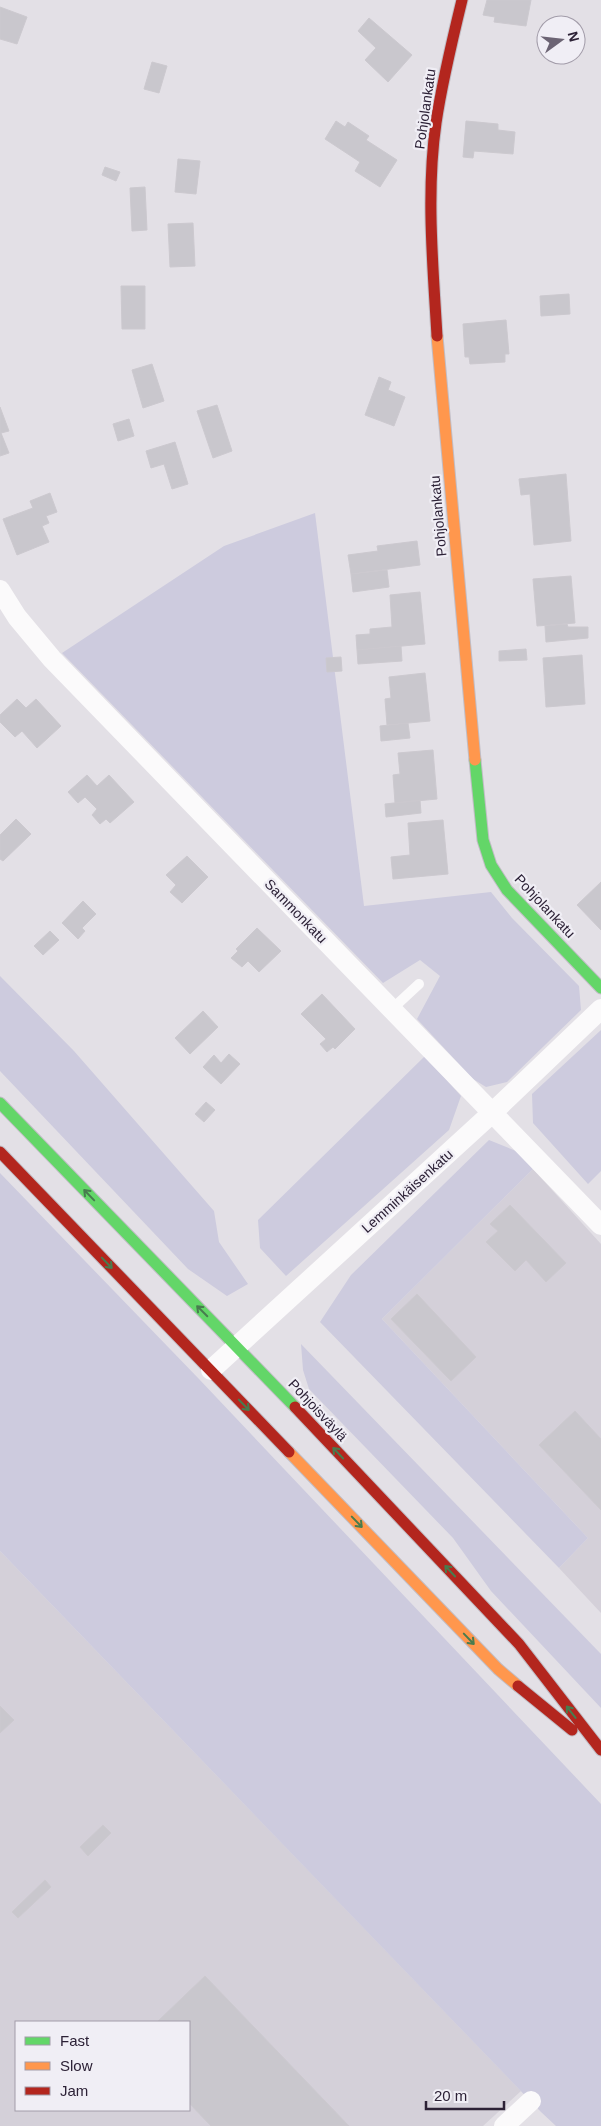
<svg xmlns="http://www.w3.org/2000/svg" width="601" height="2126" font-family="Arial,sans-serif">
  <rect width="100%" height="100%" fill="#e3e0e6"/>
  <path fill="#d4d0d9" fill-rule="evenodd" d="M533,1169l68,75v369l-42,-45 29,-30 -206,-219z
    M0,1551l521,540 -38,35h-483zM16,2022h173v88h-173z"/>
  <path fill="#cdcbde" d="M315,513l49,393 127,-14 21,26 67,68 2,24 -74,72 -21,5 -13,-8 -56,-60 23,-43 -20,-16 -37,23 -321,-330 162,-107z
    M0,976l74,75 140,160 5,31 29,42 -21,12 -39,-27 -188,-198z
    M601,1030v141l-13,13 -55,-61 -1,-29z
    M425,1056l36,40 -12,34 -163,146 -26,-28 -2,-28z
    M489,1140l27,11 17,18 -151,150 206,219 -29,30 -239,-246 31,-47z
    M0,1173l199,206 402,425v322h-45l-15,-14 -541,-561z
    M301,1344l300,310v54l-110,-117 -38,-53 -144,-149 -6,-19z"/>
  <path fill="#c9c7cd" stroke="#ccc9cf" d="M487,0h44l-5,26 -32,-4 1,-5 -12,-2z
    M0,7l27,10 -10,27 -17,-5z
    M369,18l43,37 -24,27 -23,-22 11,-12 -18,-17z
    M152,62l15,4 -8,27 -15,-4z
    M336,121l9,6 3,-5 21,14 -3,4 31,20 -17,27 -25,-16 5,-9 -35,-23z
    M466,121l32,3v6l17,2 -2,22 -39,-3 -1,7 -10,-1z
    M178,159l22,2 -4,33 -21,-2z
    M105,167l15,5 -4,9 -14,-6z
    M145,187l2,43 -15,1 -2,-43z
    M193,223l2,43 -25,1 -2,-43z
    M121,286h24v43h-23z
    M569,294l1,20 -29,2 -1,-20z
    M506,320l3,34h-4v8l-35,2 -1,-7h-4l-2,-33z
    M152,364l12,37 -21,7 -11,-38z
    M379,377l12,5 -3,8 17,7 -11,29 -29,-11z
    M217,405l15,46 -19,7 -16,-47z
    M0,407l9,24 -8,2 8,20 -9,3z
    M129,419l5,17 -16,5 -5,-17z
    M175,442l13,42 -16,5 -8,-25 -13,4 -5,-17z
    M566,474l5,67 -37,4 -4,-51 -9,1 -2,-16z
    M50,493l7,19 -11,4 3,7 -7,3 7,16 -32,13 -14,-36 30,-11 -3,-7z
    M417,541l3,24 -69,9 -3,-19 30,-4 -1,-5z
    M387,570l2,17 -36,5 -2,-18z
    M571,576l4,47 -38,3 -4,-47z
    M420,592l5,52 -68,6 -1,-15 14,-1v-5l22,-2 -2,-32z
    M567,624l1,3h20v11l-42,4 -1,-16z
    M401,646l1,15 -44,3 -1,-14z
    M526,649l1,11 -28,1v-10z
    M582,655l3,49 -39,3 -3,-49z
    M341,657l1,14 -15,1 -1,-14z
    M425,673l5,48 -43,4 -2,-26 6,-1 -2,-21z
    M17,699l9,9 10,-9 25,27 -24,22 -15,-17 -7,6 -15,-15v-7z
    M408,723l2,15 -29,3 -1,-15z
    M433,750l4,49 -42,4 -2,-28 7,-1 -2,-21z
    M87,775l10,11 12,-11 25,27 -24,21 -4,-4 -6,5 -8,-9 5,-6 -12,-12 -7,6 -10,-11z
    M420,800l1,13 -35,4 -1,-13z
    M16,819l15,15 -28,27 -3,-2v-24z
    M443,820l5,54 -55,5 -2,-22 19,-2 -2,-32z
    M187,856l21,21 -26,26 -12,-11 6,-7 -10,-10z
    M601,882v48l-24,-25z
    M83,901l13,13 -14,14 3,3 -7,8 -16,-16z
    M257,928l24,23 -22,21 -11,-11 -6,6 -11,-9 7,-7 -2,-2z
    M50,931l9,9 -16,15 -9,-9z
    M322,994l33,35 -20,20 -2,-2 -6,5 -7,-8 6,-5 -25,-25z
    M203,1011l15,16 -28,27 -15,-16z
    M229,1054l11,10 -19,20 -18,-17 11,-12 7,8z
    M206,1102l9,8 -11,12 -9,-8z
    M510,1205l56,58 -20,19 -20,-22 -11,11 -29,-29 12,-11 -8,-7z
    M417,1294l59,63 -25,24 -60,-62z
    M575,1411l26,28v71l-62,-65z
    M0,1706l14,14 -14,13z
    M103,1825l8,8 -23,23 -8,-9z
    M45,1880l6,7 -33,31 -6,-6z
    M205,1976l144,150h-138l-22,-23v-81h-32z"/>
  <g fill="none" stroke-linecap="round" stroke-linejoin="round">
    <g stroke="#c1bdc5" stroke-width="13">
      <path id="fast" d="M475,760l8,80 8,25 16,25 94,98
        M0,1103l295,304"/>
    </g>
    <g stroke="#c1bdc5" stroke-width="13">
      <path id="slow" d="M437,336l38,424
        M289,1452l209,217 20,17"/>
    </g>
    <g stroke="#c1bdc5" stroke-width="13">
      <path id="jam" d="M437,336c-4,-70 -11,-143 -1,-213 6,-41 16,-82 26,-123
        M0,1152l289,300
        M295,1407l224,237 82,106
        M518,1686l54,44"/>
    </g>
    <path stroke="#fbfafb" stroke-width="10" d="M392,1009l27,-25"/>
    <path stroke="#fbfafb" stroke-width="20" d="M0,590l17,27 35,42 549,566
      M211,1370l281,-257 109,-104
      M504,2126l27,-25"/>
    <use href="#fast" stroke="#63d668" stroke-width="11"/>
    <use href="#slow" stroke="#ff974d" stroke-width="11"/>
    <use href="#jam" stroke="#b3261e" stroke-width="11"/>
  </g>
  <defs><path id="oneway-shaft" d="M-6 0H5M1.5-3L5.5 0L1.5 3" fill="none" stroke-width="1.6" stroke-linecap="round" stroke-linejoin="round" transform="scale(1.25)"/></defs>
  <g stroke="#487c4f">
    <use href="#oneway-shaft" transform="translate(89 1195) rotate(-134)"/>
    <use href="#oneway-shaft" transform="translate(107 1263) rotate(46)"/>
    <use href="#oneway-shaft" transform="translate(202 1311) rotate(-135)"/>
    <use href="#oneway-shaft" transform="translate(244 1405) rotate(46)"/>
    <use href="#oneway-shaft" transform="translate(338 1453) rotate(-133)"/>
    <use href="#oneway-shaft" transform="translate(357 1522) rotate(46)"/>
    <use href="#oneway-shaft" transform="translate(450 1571) rotate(-133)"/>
    <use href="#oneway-shaft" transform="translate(469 1639) rotate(46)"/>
    <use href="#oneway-shaft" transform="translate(571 1712) rotate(-128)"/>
  </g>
  <g text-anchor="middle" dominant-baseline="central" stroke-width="4.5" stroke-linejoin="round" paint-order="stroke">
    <g font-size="14" fill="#2c2136" stroke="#f0eef5">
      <text transform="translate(425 109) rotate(-82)">Pohjolankatu</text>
      <text transform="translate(438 516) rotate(-95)">Pohjolankatu</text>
      <text transform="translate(545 906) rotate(47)">Pohjolankatu</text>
      <text transform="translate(296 911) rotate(46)">Sammonkatu</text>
      <text transform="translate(407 1191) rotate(-42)">Lemminkäisenkatu</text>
      <text transform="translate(318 1410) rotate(47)">Pohjoisväylä</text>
    </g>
  </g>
  <rect x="15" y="2021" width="175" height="90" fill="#f0eef5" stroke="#a29ca9"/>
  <rect x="25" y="2037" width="25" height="8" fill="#63d668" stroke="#a29ca9"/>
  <text x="60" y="2046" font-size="15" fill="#2c2136">Fast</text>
  <rect x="25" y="2062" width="25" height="8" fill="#ff974d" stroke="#a29ca9"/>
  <text x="60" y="2071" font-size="15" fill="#2c2136">Slow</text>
  <rect x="25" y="2087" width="25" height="8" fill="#b3261e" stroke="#a29ca9"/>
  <text x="60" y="2096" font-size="15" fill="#2c2136">Jam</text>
  <g transform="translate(561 40) rotate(75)"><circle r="24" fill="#f0eef5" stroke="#a29ca9"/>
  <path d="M0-4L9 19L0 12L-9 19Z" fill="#6c6474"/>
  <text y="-8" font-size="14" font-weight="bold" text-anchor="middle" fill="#2c2136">N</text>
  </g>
  <path d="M426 2101v8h78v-8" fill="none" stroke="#2c2136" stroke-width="2.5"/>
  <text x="434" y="2101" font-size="15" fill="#2c2136" stroke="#f0eef5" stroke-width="4" paint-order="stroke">20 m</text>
</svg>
